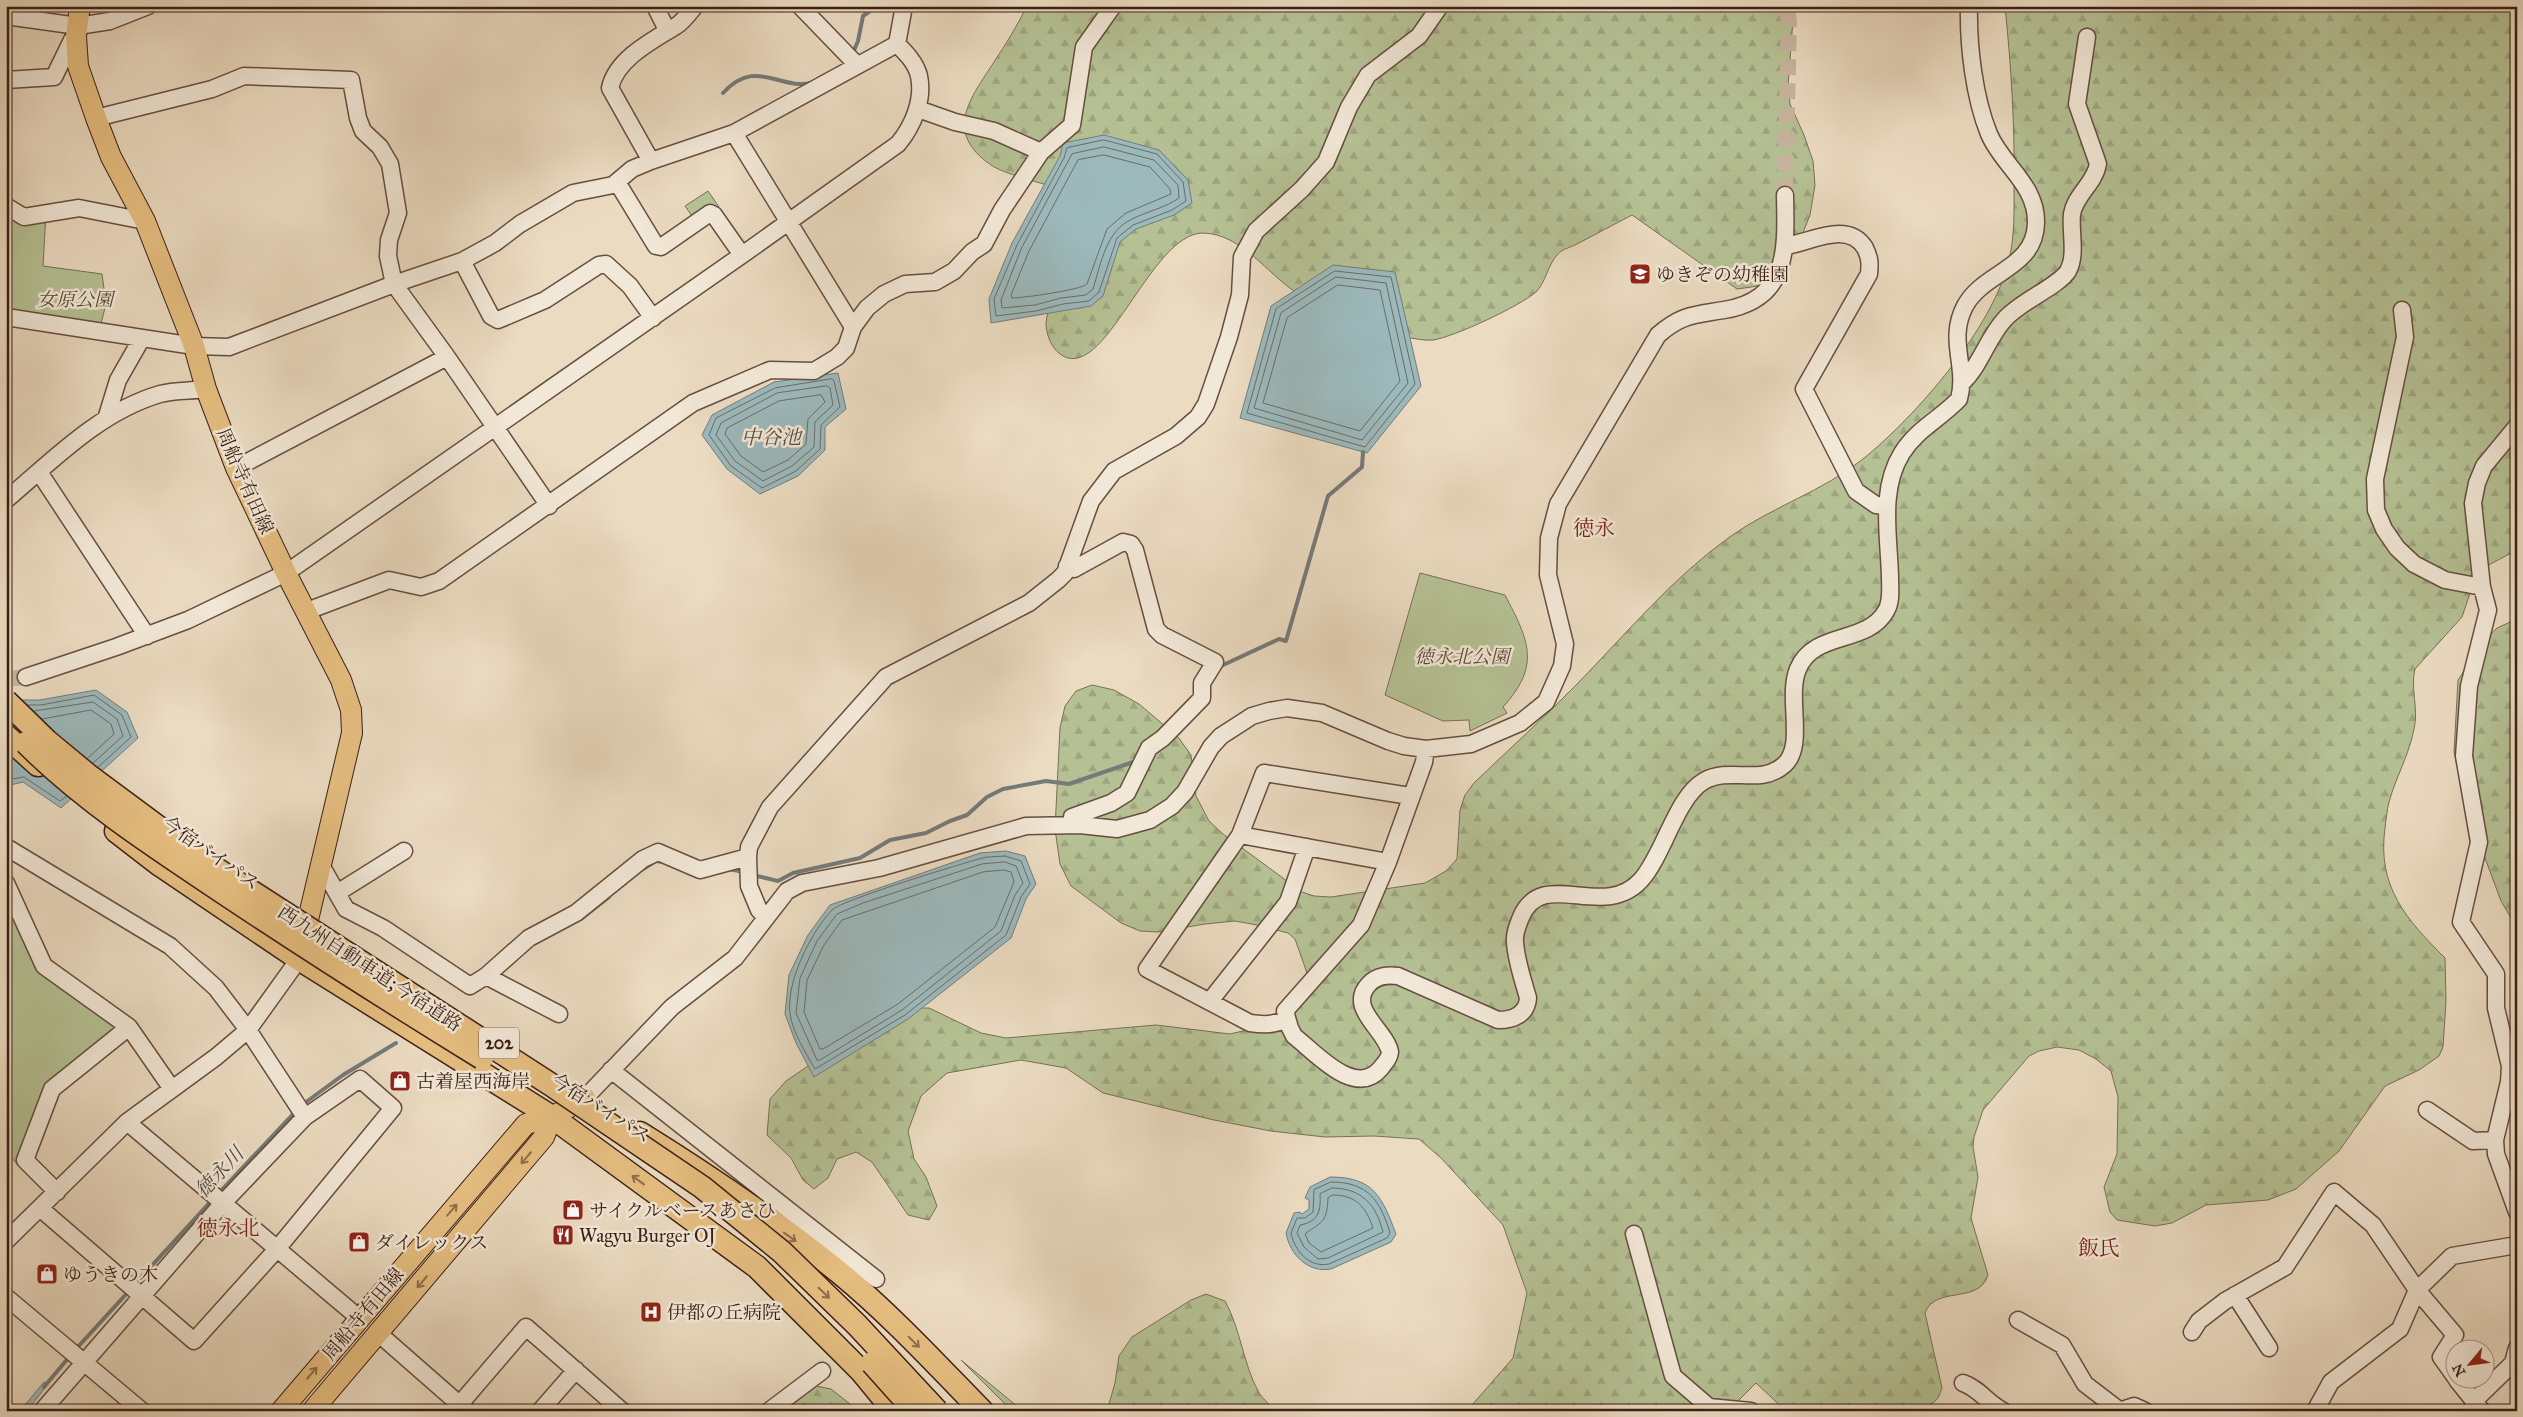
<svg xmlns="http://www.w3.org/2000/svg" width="2523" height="1417" font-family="'IM FELL Great Primer','Noto Serif JP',serif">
  <defs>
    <pattern id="forest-firs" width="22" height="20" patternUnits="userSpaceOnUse" patternTransform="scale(1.25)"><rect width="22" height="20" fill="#b5c194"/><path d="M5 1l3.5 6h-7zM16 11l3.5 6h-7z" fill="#9ca57f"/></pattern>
  </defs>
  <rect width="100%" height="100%" fill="#ebdbc1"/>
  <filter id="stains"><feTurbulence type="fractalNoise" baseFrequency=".004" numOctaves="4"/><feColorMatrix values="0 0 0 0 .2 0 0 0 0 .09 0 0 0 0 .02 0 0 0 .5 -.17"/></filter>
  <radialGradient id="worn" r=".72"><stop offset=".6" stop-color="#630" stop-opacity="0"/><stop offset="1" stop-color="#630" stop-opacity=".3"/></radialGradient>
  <path fill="#b5c194" stroke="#787054" d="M708,191l11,16 -23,15 -11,-16z
    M6,206l40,7 -3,53 59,8 4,30 -7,27 -93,-14z
    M1420,573l85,22c24,46 36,70 -2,112l4,6 -37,18 -1,-11 -26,1 -58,-26z
    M6,892l37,83 76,46 -3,9 -71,59 -26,77 -13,-14z"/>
  <path fill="url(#forest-firs)" stroke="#787054" d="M1027,6h767l-6,80 2,18 14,31 9,26 2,24 -5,30 -8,20 -26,34 -18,17 -21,3 -105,-74c-18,10 -37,19 -55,29 -5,3 -15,5 -19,10 -10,10 -12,28 -22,38 -16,14 -82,45 -103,48 -29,3 -111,-31 -136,-47 -30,-19 -55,-59 -94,-60 -53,0 -99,154 -143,121 -9,-7 -14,-20 -14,-31 0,-7 4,-14 5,-21 5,-38 3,-77 5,-114 -17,-6 -52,-14 -65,-23 -48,-33 -21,-66 3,-103 12,-18 23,-36 33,-56z
    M2005,6h512v544l-36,19 -6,9 -13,39 -47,52c-5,19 4,40 -1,60 -5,26 -18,48 -25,73 -2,8 -3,18 -4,26 -8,59 21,91 60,130l1,43 -3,46 -4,9 -20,14 -34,16 -46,65 -43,38 -28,11 -62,5 -34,18 -17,3 -38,-6 -7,-8 -6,-25 13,-33 1,-57 -7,-26 -15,-12 -17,-9 -22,-3 -18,4 -10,5 -46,54 -9,27 -1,10 5,30 -7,41 17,57c-9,30 -53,10 -63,38l17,75 -4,10 -13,13h-139l-30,-28 -18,18 7,10h-282l9,-6 41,-47 14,-65 -24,-68 -62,-67 -22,-19 -45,-3 -49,1 -54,-6 -57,-11 -111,-27 -37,-25 -45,-8 -74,13 -26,23 -13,35 6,28 12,18 11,29 -8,14 -21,-5 -36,-53 -16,-10 -19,7 -9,19 -14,11 -11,-9 -12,-22 -24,-23 3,-36 16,-18 88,-60 32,-13h23l52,25 25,5 150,-13 74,9 17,-4 22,-10 29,-21 8,-14 1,-12 -12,-34 -7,-6 -31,-8 -22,-4 -30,3 -47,8 -18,-1 -19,-8 -50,-37 -11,-22 -5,-35 5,-101 5,-22 11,-15 16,-6 22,5 25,14 39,33 13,18 5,41 13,25 14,13 79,58 12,4 17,1 94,-14 21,-12 11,-12 3,-49 5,-15 9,-12c34,-33 70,-65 103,-99 50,-51 95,-106 154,-148 41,-29 92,-45 132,-77 53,-43 130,-131 146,-199 6,-25 5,-50 5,-76 1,-59 -3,-119 -9,-178z
    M2517,619v309l-16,-27 -35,-94 -12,-55 4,-72 26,-39 13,-13z
    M1206,1294l19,7c16,29 18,63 34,92 4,6 11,12 16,18h-168l8,-28 4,-27 13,-19 59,-37z
    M961,1360l62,51h-11z
    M816,1386l15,3 28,22h-75l16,-16z"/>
  <path fill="#9cb9bc" stroke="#757b79" d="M1104,135l55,15 29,30 4,23 -18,12 -38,14 -16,13 -17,54 -12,10 -100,17 -2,-24 23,-56 48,-87 3,-13z
    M1333,265l62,7 26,114 -54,67 -127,-35 31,-112z
    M838,373l8,36 -21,18v23l-27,26 -38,18 -33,-25 -25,-34 10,-20 62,-33z
    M96,690l31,22 11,26 -77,70 -38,-26 -17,4v-86h34z
    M1006,851l19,5 11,28 -10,15 -15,39 -103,81 -94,58 -18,-34 -11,-29 4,-39 19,-40 22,-30 150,-52z
    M1330,1177c44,0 52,20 66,57l-5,8 -60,27c-23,4 -41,-14 -45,-36l8,-20 6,-1 2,2 7,-5v-9l-4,-2 5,-11z
    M44,1382l4,2 -21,27h-7z"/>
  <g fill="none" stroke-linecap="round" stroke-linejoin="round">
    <path stroke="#6b6c68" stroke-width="1" d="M1104,140l53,14 26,28 3,19 -14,9 -39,15 -16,13 -18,54 -10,9 -26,3 -27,7 -40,5 -2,-17 23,-54 47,-87 3,-10z
      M1104,147l50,13 24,25 1,13c-14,10 -31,13 -47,21 -26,12 -31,44 -39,70l-7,6 -25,3 -26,7 -33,3 -1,-8 21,-53 50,-93z
      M1104,155l46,12 20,22 1,5 -45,19 -19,16 -20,55c-6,6 -65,14 -75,14l-1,-3 18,-44 49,-91z
      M1335,271l56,6 24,107 -50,63 -118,-34 29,-104z
      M1336,277l50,6 22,100 -46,57 -108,-32 27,-95z
      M1338,285l42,5 20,91 -40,50 -97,-28 24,-85z
      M832,379l2,2 6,26 -19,18 -1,24 -24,22 -34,17 -31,-22 -22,-31 7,-17 59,-30z
      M827,386l3,2 3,17 -18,17 -1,25 -22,19 -29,15 -28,-20 -19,-26 5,-12 56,-30z
      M821,395l4,7 -17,17 -2,25 -18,16 -25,12 -22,-16 -16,-22 2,-6 52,-27z
      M28,705h13l53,-10 28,20 9,22 -33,30
      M34,711l59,-9 24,17 6,17 -30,27
      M42,719l49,-9 20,14 3,10 -26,24
      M6,780l18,-3 36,24 7,-5
      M1005,856l16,5 9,23 -9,13 -15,38 -101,80 -90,54c-9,-16 -23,-37 -25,-56 -4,-31 21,-81 42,-103 10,-10 125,-45 147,-51 8,-3 17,-2 26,-3z
      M1005,862l11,4 7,17 -8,12 -14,36 -99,79 -82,50h-3l-21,-47 4,-35 17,-37 20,-27 26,-11 119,-39z
      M1004,870l7,2 3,10 -19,45 -97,77 -75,45h-3l-16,-37 3,-32 17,-35 18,-25 141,-48z
      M1331,1182c37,0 49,18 59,51l-3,5 -58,26c-19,4 -34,-12 -38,-31l6,-15h8l8,-6 1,-22z
      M1332,1188c29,0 44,16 51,44l-55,26 -10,1 -14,-12 -7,-14 3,-8c19,-3 21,-15 20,-31z
      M1333,1195c23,0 33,12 40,33l-52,24 -12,-9 -4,-9c18,-13 22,-12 23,-36z"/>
    <path stroke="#757b79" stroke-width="4" d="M852,55l6,-14 5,-25 14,-10
      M723,93c33,-36 55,-3 88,-10
      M1221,666l58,-27 7,2 42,-145 34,-29 1,-15
      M643,869l13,-8 8,1
      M729,869l15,3
      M753,875l25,6 15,-8 67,-15 30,-18 36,-7 24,-12 17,-6 20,-18 16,-8 43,-8 23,3 67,-23
      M581,919l28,-22
      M302,1105l41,-30 53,-32
      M218,1194l77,-82
      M135,1284l78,-85
      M76,1349l53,-58
      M44,1387l26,-31"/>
    <path stroke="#c8b59f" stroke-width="16" stroke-dasharray="16 8" stroke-linecap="butt" d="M1785,195l4,-174 -3,-15
      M6,679l20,-2"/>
    <g stroke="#664e40" stroke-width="19">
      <path id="minor" d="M655,6l12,24
        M800,6l57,59
        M6,16l72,10 32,-5 38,-15
        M6,80l48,-3 18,-37h5
        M918,109l37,13 39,9 47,21
        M96,118l116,-29 32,-13 107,4 7,38 5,13 17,16 10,17 8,49 -9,27 -1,16 6,28 53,73 102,149
        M734,133l119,194
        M651,161l-41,-73c6,-29 43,-48 66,-62 7,-4 14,-14 19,-20
        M617,182l39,64 5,1 49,-34 4,2 28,40
        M6,206l18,11 55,-9 66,13
        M1786,246c25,-4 62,-26 79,2 5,10 5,15 4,26l-65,115 52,102 20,14 10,1
        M462,261l29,55 7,4 47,-20 54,-35 7,-1 24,22 23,32
        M2402,310l3,27 -30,142 1,31 8,19 13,19 17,16 31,16 37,7
        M6,317l188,29 35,1 165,-63 68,-23 33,-18 25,-19 53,-31 40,-8 19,-16 19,-8 83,-28 163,-89 7,-38
        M1962,383c18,-17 25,-44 42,-63 15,-18 55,-34 64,-49 9,-16 2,-40 4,-57 3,-19 23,-31 26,-50l-21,-60 10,-67
        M106,419l12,-39 24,-42
        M2517,426l-33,40 -7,17 -4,20 9,84 6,23 -19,76 -5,70 15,86 -18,80 35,52v34l14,58 -1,16 -14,58 1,14 21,58
        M236,468l211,-111
        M39,472l108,164
        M6,500c47,-40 93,-88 154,-106 14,-4 31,-3 46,-5
        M1067,566l7,3 49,-27 8,2 4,6 21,79 6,6 53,27 -13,21v15l-39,40 -14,10 -22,45 -16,10 -39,14v8
        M307,611l82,-31 32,7 18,-6 254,-178 77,-33 44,1 23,-14 9,-9 7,-21 14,-19 17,-14 21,-10 30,-2 19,-11 18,-19 12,-8 18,-34 39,-58 31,-27 12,-78 29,-41
        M26,677l90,-30 72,-27 98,-47 456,-318 156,-111c15,-18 26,-44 21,-68 -3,-13 -13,-23 -22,-32
        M1426,749l-2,13 -36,100 -27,63 -76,86 5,17 4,8c22,17 61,63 87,32 3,-4 9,-10 9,-16 -4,-22 -44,-44 -21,-68 8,-9 19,-9 29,-8l100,44c16,0 29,-6 30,-22 -5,-18 -12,-38 -13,-56 -1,-9 3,-17 6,-25 22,-51 82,5 120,-37 22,-24 36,-84 63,-99 26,-15 56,5 80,-16 22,-19 2,-68 14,-96 16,-39 69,-24 88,-58 6,-10 4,-23 4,-34 -1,-42 -11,-87 12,-124 15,-24 38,-34 57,-54 9,-33 -12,-59 6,-93 19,-35 70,-37 71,-83 1,-38 -34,-58 -47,-89 -15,-37 -21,-89 -20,-128
        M1240,835l148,27
        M6,847l164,99 46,42 32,42 51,-71
        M322,867l24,42 37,19 87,58 16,-10 43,-38 47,-25 67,-54 15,-7 42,18 48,-13
        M6,883l38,83 85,61 -77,62 -27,71 32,32
        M337,893l67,-42
        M766,918l-7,-8 -10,-24 -1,-29 1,-10 21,-40 116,-130 143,-74 29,-23 7,-7 26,-72 23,-30 62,-35 22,-19 8,-13 23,-67 11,-42 2,-38 14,-26 46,-42 24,-27 23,-55 19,-32 51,-39 21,-30
        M486,976l73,38
        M1210,1001l78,-99 19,-55
        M1287,1019c-13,6 -23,6 -37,4l-103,-54 93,-134 24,-62 146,23
        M129,1027l43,62
        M611,1070l265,209
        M585,1098l87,-91 63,-49 52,-67 15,-8 77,-15 147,-42 54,-1 37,4 33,-9 22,-14 13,-14 26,-45 10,-11 31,-20 17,-5 18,-3 35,5 66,28 16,5 22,3 45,-5 49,-21 26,-21 16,-36 3,-22 -17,-69 1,-37 9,-34 100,-169c24,-21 37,-20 66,-25 66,-11 62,-62 61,-115
        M2427,1110l46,31 22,-1
        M127,1122l232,196
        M41,1209l153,132 83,-92 116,-141 -33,-29 -55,38 -82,86 -181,208
        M1634,1234l39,142 36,31 42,4
        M6,1241l121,-119 89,-65 32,-27 57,87
        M2235,1295l34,53
        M6,1297l136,114
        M2018,1320l44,25 23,39 34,26
        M2192,1332l7,-11 26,-20 60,-34 49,-75 39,33 44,65 38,45 -14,22 15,21
        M378,1333l89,78
        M2457,1380l25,31
        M1963,1383c17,6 23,19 40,28
        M2473,1402l40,-39 4,-15
        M460,1404l66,-77 96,84
        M540,1411l36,-41
        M769,1411l53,-40
        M2119,1411l15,-5 11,5
        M2315,1411l16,-29 69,-53 17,-39 35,-34 65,-11"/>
    </g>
    <g stroke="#3a1f15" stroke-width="22">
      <path id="major" d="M80,6l-4,30 2,30 18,52 15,39 34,64 49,125 12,43 30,79 50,105 55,107 10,30 1,23 -49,208
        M281,1411l245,-287 26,-7 33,-19
        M312,1411l232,-274 8,-20"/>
    </g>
    <g stroke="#3a1f15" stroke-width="25">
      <path id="highway" d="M6,736l32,29
        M116,831l44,34 139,94 253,158 205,150 105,105 32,39
        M640,1133c69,43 137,89 200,140 51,42 96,91 142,138"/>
    </g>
    <use href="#minor" stroke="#f2e8d7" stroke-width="16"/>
    <use href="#major" stroke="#e6be80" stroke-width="20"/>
    <use href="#highway" stroke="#e6be80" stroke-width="22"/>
    <g stroke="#3a1f15" stroke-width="25" stroke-linecap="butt">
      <path id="highway-bridge" d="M6,701l41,40 41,34 116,86 346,223 152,103 80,65 75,73 80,86
        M26,743c59,59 132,106 201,152 84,56 169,110 255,163
        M872,1363l43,48"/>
    </g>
    <use href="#highway-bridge" stroke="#e6be80" stroke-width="22"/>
  </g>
  <defs><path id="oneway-shaft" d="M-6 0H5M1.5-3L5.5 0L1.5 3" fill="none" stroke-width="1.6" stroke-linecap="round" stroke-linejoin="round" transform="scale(1.25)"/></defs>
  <g stroke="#906e4a">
    <use href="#oneway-shaft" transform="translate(526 1158) rotate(130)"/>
    <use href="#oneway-shaft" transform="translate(638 1180) rotate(-144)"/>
    <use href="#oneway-shaft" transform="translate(452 1210) rotate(-49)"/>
    <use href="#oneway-shaft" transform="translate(790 1237) rotate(36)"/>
    <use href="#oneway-shaft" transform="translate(422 1282) rotate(130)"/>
    <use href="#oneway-shaft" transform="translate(824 1293) rotate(44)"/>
    <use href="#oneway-shaft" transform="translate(914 1342) rotate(45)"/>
    <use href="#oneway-shaft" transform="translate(312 1373) rotate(-50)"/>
  </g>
  <defs>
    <g id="school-square" transform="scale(1.125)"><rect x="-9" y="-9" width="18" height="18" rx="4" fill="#8f2418" stroke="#f2e8d7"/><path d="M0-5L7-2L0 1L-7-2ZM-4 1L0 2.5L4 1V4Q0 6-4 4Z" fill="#fff"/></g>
    <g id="shop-square" transform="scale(1.125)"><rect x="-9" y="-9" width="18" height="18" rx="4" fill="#8f2418" stroke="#f2e8d7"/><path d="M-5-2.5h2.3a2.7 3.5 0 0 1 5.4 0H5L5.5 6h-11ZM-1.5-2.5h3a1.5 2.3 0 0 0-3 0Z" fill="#fff"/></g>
    <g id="restaurant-square" transform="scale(1.125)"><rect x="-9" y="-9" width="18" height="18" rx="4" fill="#8f2418" stroke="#f2e8d7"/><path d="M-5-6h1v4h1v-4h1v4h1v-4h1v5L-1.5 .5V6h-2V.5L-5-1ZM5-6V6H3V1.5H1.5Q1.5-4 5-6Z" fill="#fff"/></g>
    <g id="hospital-square" transform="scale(1.125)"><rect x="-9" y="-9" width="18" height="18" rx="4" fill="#8f2418" stroke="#f2e8d7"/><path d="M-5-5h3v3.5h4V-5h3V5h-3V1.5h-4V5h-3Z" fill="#fff"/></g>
  </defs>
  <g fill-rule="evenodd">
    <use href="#school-square" x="1640" y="274"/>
    <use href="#shop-square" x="400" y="1081"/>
    <use href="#shop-square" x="573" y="1210"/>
    <use href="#restaurant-square" x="563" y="1235"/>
    <use href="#shop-square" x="359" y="1242"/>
    <use href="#shop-square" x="47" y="1274"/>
    <use href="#hospital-square" x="651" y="1312"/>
  </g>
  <g text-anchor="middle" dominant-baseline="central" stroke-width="5" stroke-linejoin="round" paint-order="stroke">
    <rect fill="#f2e8d7" stroke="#715b4f" stroke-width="1" x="479" y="1027.5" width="40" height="31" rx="4"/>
    <g font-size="18" font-weight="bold" fill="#3a1f15">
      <text x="499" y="1043">202</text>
    </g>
    <g font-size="19" fill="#3a1f15" stroke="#f2e8d7" text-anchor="start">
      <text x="1656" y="274">ゆきぞの幼稚園</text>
      <text x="416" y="1081">古着屋西海岸</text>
      <text x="589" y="1210">サイクルベースあさひ</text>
      <text x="579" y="1235">Wagyu Burger OJ</text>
      <text x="375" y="1242">ダイレックス</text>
      <text x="63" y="1274">ゆうきの木</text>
      <text x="667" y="1312">伊都の丘病院</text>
    </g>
    <g font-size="19" font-style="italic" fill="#594835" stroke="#f2e8d7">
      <text x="75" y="299">女原公園</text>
      <text x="1462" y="656">徳永北公園</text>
    </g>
    <g font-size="19" fill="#3a1f15" stroke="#f2e8d7">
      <text transform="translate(245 481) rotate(66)">周船寺有田線</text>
      <text transform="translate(211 853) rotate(35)">今宿バイパス</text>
      <text transform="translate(370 968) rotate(33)">西九州自動車道;今宿道路</text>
      <text transform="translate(601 1108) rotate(32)">今宿バイパス</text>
      <text transform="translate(363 1314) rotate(-50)">周船寺有田線</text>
    </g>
    <g font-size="20" font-style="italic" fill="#574d47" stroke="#f2e8d7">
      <text x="771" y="437">中谷池</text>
      <text transform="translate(219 1172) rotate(-47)">徳永川</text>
    </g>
    <g font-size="21" fill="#7a1f14" stroke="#f2e8d7">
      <text x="1594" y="528">徳永</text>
      <text x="228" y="1228">徳永北</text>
      <text x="2099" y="1248">飯氏</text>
    </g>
  </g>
  <rect width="2523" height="1417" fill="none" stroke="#ebdbc1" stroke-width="25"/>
  <rect x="8" y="8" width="2508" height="1402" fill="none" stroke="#3a1f15" stroke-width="2.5"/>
  <rect x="12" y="12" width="2498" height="1392" fill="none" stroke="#3a1f15"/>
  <g transform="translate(2470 1364) rotate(241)"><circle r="24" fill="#f2e8d7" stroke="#a89889"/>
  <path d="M0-4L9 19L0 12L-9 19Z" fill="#8f2418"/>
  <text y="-8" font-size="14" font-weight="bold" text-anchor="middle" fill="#3a1f15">N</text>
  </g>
  <rect width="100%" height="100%" filter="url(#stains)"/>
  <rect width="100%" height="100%" fill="url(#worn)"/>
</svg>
